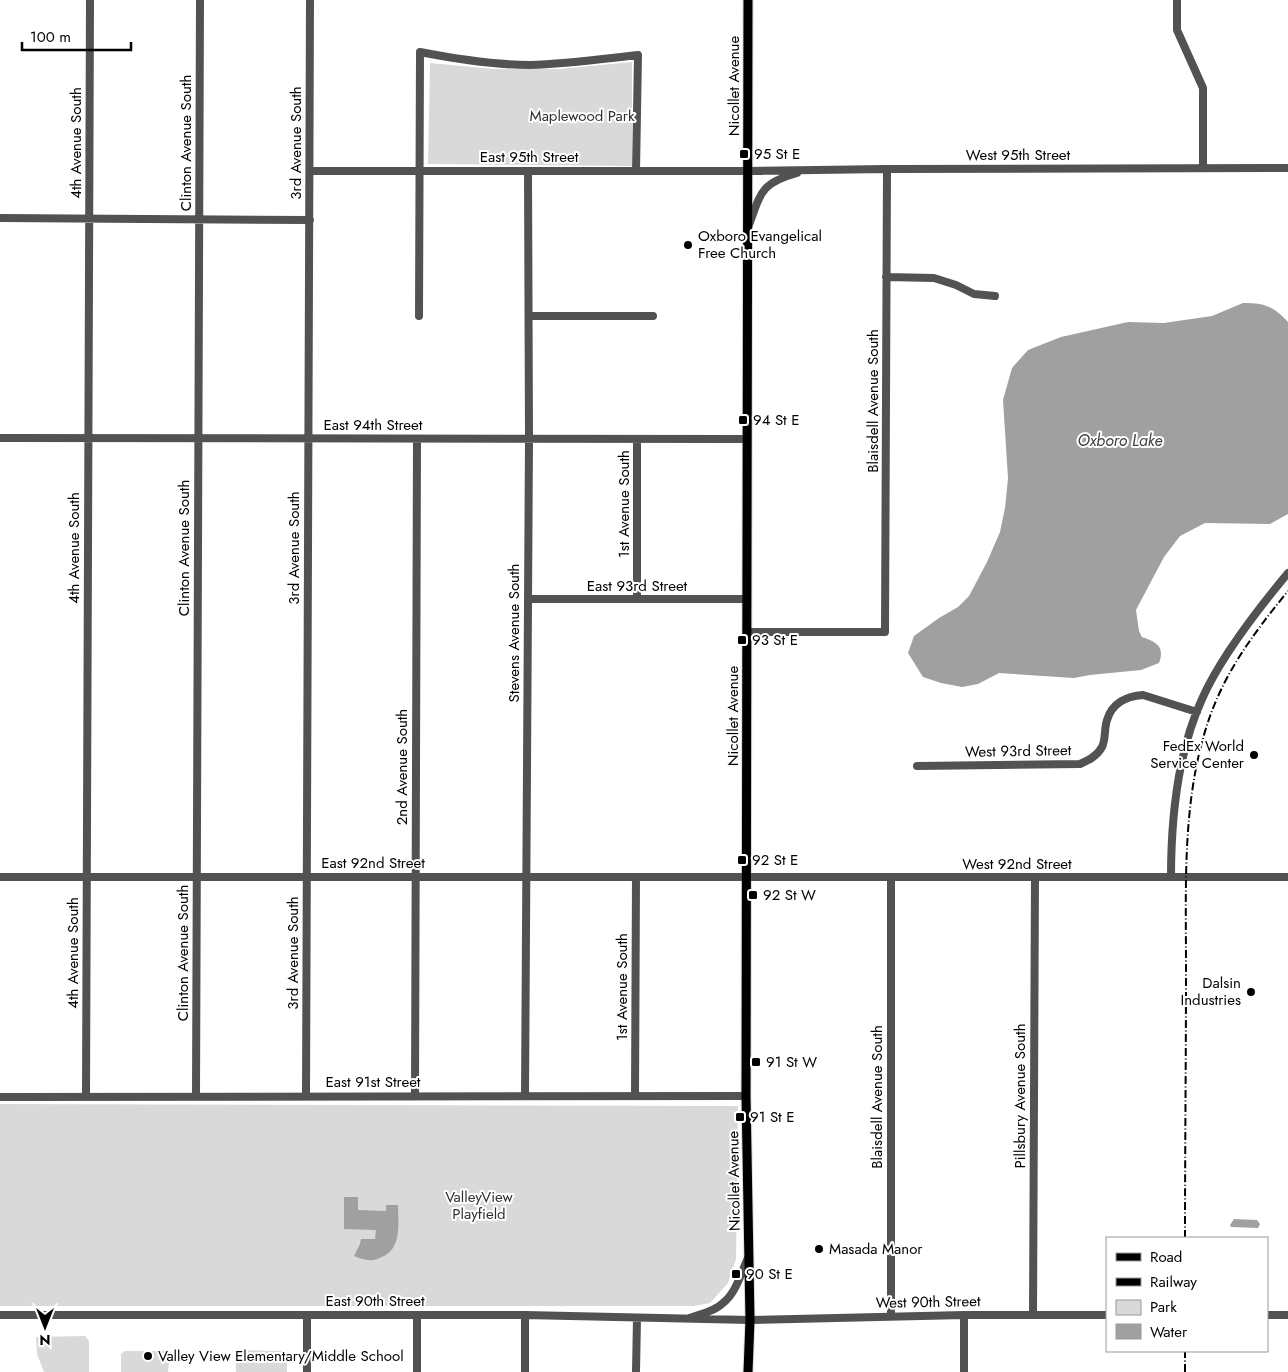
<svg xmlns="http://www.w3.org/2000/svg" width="1288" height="1372" font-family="Jost,sans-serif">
  <rect width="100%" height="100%" fill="#fff"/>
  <path fill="#d9d9d9" d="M632,62v104l-204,-2 2,-101 64,6h66z
    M0,1104l738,2 -2,153 -8,24 -18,20 -16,3h-694z
    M85,1336l4,5v31h-45l-7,-18 -1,-17z
    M235,1350l48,1 4,3v18h-51z
    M125,1351h45l-2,21h-47v-18z"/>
  <path fill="#a0a0a0" d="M1243,303c22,0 30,3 45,19v192l-18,10 -65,-1 -25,13 -16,21 -28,53 3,21 3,6c15,5 23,10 17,26l-18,7 -51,5 -16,3 -75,-5 -21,11 -16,3 -21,-4 -18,-6 -15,-24 6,-17 25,-18 19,-11 11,-11 18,-34 13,-30 5,-24 3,-30 -5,-78 9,-32 16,-18 33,-13 67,-15 36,1 48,-7z
    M344,1197h14v13l28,1v-6h12c0,17 4,42 -14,51 -11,6 -18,5 -30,0l6,-12 1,-5h14l1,-9 -32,-1z
    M1234,1219l23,1 3,4 -2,4 -27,-1 -1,-2z"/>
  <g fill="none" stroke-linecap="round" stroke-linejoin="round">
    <g stroke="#dbdbdb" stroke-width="11">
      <path id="major" d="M748,0l-2,1096 4,224 -2,52"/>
    </g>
    <path stroke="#525252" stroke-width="8" d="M1177,0v30l26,58v80
      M310,171h437l140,-2 401,-1
      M0,218l310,2
      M749,225c12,-33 12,-42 48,-52
      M886,277l48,1 22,7 18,9 21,2
      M419,316l1,-264c36,7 73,13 110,13 36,-1 72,-6 108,-10l-2,116
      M529,316h124
      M0,438l747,1
      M637,439v160
      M528,599h219
      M747,632h138l2,-463
      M917,766l163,-2c9,-4 17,-8 22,-17 4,-8 2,-18 5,-27 5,-17 20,-24 36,-25l54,17
      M0,877h1288
      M1171,877c0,-60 6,-123 31,-178 19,-43 56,-90 86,-126
      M86,1096l4,-1096
      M196,1096l4,-1096
      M306,1096l4,-1096
      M415,1096l2,-657
      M525,1096l4,-657 -1,-268
      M635,1096l1,-219
      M0,1097l746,-1
      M0,1315h525l225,5 214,-5h143
      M307,1315v57
      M525,1315v57
      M964,1315v57
      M1033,1315l2,-438
      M1267,1315h21
      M891,1316v-438
      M690,1318c11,-4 25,-7 33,-15 13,-10 18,-30 25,-45
      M417,1372v-57
      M636,1372l1,-54"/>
    <use href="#major" stroke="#000" stroke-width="9"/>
    <path stroke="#000" stroke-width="2" stroke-dasharray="8 2.5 1 2.5" stroke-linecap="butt" d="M1185,1238c0,-90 1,-181 1,-272 0,-81 -4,-166 22,-244 17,-51 46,-89 80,-131
      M1185,1372v-21"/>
  </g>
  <g fill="#000" stroke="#fff" stroke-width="2">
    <rect x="739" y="149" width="10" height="10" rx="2.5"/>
    <circle cx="688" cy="245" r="5"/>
    <rect x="738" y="415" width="10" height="10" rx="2.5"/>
    <rect x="737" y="635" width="10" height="10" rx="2.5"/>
    <circle cx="1254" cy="755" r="5"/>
    <rect x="737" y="855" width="10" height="10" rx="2.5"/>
    <rect x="748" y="890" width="10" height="10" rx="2.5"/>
    <circle cx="1251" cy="992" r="5"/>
    <rect x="751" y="1057" width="10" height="10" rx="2.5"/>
    <rect x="735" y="1112" width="10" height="10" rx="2.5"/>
    <circle cx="819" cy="1249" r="5"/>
    <rect x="731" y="1269" width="10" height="10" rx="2.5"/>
    <circle cx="148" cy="1356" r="5"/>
  </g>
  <g text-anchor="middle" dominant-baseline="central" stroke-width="4" stroke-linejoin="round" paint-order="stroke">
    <g font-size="15" fill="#000" stroke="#fff">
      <text transform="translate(734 86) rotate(-90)">Nicollet Avenue</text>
      <text transform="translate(76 143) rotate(-90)">4th Avenue South</text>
      <text transform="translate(186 143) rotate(-90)">Clinton Avenue South</text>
      <text transform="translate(296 143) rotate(-90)">3rd Avenue South</text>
      <text x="1018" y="155">West 95th Street</text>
      <text x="529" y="157">East 95th Street</text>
      <text transform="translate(873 401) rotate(-90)">Blaisdell Avenue South</text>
      <text x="373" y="425">East 94th Street</text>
      <text transform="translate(624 504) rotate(-90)">1st Avenue South</text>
      <text transform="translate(74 548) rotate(-90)">4th Avenue South</text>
      <text transform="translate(184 548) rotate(-90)">Clinton Avenue South</text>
      <text transform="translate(294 548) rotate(-90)">3rd Avenue South</text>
      <text x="637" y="586">East 93rd Street</text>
      <text transform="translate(514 633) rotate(-90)">Stevens Avenue South</text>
      <text transform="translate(733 716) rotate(-90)">Nicollet Avenue</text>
      <text transform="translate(1018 751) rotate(-1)">West 93rd Street</text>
      <text transform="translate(402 767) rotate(-90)">2nd Avenue South</text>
      <text x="373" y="863">East 92nd Street</text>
      <text x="1017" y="864">West 92nd Street</text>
      <text transform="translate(73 953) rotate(-90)">4th Avenue South</text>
      <text transform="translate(183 953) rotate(-90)">Clinton Avenue South</text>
      <text transform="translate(293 953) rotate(-90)">3rd Avenue South</text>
      <text transform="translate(622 987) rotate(-90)">1st Avenue South</text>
      <text x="373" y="1082">East 91st Street</text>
      <text transform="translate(1020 1096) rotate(-90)">Pillsbury Avenue South</text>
      <text transform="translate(877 1097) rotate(-90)">Blaisdell Avenue South</text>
      <text transform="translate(734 1181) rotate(-91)">Nicollet Avenue</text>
      <text x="375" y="1301">East 90th Street</text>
      <text transform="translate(928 1302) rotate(-1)">West 90th Street</text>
    </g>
    <g font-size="15" fill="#303030" stroke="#fff">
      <text x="582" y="116">Maplewood Park</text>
      <text x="479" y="1197">ValleyView<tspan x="479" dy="17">Playfield</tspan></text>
    </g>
    <g font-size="15" fill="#000" stroke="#fff" text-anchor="start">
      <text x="754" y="154">95 St E</text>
      <text x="698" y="236">Oxboro Evangelical<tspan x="698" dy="17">Free Church</tspan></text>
      <text x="753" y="420">94 St E</text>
      <text x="752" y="640">93 St E</text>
      <text x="1244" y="746" text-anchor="end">FedEx World<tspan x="1244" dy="17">Service Center</tspan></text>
      <text x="752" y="860">92 St E</text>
      <text x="763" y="895">92 St W</text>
      <text x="1241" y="983" text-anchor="end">Dalsin<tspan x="1241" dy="17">Industries</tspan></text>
      <text x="766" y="1062">91 St W</text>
      <text x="750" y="1117">91 St E</text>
      <text x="829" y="1249">Masada Manor</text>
      <text x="746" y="1274">90 St E</text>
      <text x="158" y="1356">Valley View Elementary/Middle School</text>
    </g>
    <g font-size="16" font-style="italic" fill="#414141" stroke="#fff">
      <text x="1120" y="440">Oxboro Lake</text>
    </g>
  </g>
  <rect x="1106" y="1237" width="162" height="115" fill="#ffffff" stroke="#999999"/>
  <rect x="1116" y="1253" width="25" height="8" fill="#000000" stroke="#999999"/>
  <text x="1150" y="1262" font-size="15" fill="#000000">Road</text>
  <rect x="1116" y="1278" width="25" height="8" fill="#000000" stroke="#999999"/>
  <text x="1150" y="1287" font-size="15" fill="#000000">Railway</text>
  <rect x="1116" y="1300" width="25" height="15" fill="#d9d9d9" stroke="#999999"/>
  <text x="1150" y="1312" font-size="15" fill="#000000">Park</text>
  <rect x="1116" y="1324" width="25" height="15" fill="#a0a0a0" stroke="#999999"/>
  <text x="1150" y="1337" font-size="15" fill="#000000">Water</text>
  <g transform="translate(45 1327) rotate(180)" stroke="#ffffff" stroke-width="4" paint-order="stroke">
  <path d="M0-4L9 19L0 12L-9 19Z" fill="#000000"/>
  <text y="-8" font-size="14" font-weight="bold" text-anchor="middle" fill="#000000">N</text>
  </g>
  <path d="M22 42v8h109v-8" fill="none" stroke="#000000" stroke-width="2.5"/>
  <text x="30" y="42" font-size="15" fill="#000000" stroke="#ffffff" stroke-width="4" paint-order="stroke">100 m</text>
</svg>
